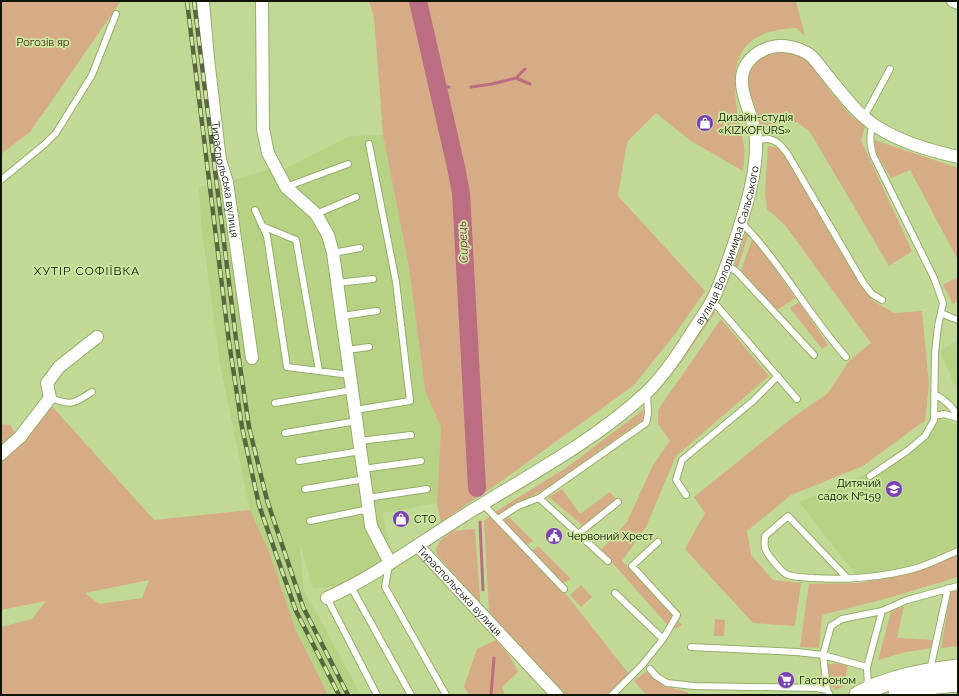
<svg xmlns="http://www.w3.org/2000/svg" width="959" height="696" font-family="Raleway,sans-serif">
  <rect width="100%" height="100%" fill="#c1d995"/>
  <path fill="#b7d185" d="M383,135l26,132 16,123 16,38 -4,75 -54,10 7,37 11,4 -58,32 -30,2 -14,-48 5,50 57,105h-33l-32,-64 -27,-79 -19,-42 -30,-146 -19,-141 -2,-36 28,-5 41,-12 17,-1 65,-33z
    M958,340v53l-18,-42z
    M940,419l9,2 8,4 1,2v119l-52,21 -41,9 -9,-1 -57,-73 63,-26 18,-11 35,-25 17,-17z"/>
  <path fill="#d5ac86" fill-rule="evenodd" d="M1,1h120l-91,131 -29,22z
    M369,1h427l9,35 -9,-8c-57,3 -66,31 -59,82 1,12 5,24 7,36 1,8 0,17 -1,25l-52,-30 -35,-28 -29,29 -9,54 87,95 -30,43 -41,51 -134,97 -59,40 -4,-19 4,-75 -16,-38 -16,-123 -26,-132 -9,-118z
    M781,47l26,12 23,32 19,23 16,13 -4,13 51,111 -23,15 -79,-134 -13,-10 -37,4 -13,-34 1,-19 7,-13z
    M874,140l84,28v92l-48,-90 -19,8 -15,-25z
    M768,146l14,3 78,136 13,16 21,12 28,-2 7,74 -4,36 -12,8 -50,37 -72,29 -44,36 4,24 22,25 28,3 -6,43 -42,-3 -68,-74 20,-36 -11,-16 98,-79 36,-25 21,-32 22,-18 -86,-118 -18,-16 -2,-15z
    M746,233l2,3 -11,33 -3,-2z
    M753,237l42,61 -19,13 -35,-40z
    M958,277v24l-5,3 -10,-19z
    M799,302l29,43 -6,4 -32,-41z
    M713,310l2,2c-20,29 -38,62 -65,85z
    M721,319l48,57 -93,80 -30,71 -24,34 60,64 -10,5 -71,-80 26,-28 26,-57 17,-24 -12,-17v-14z
    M50,404l104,116 96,-10 19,42 27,79 32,64h-327v-68l31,-8 14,-18 -45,9v-150l23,-21zM149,580l-7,18 -43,6 -14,-11z
    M643,410l1,9 -97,69 -49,27 -3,-3 71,-44z
    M1,424l9,1 5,8 -14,13z
    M562,489l18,25 30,-22 6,8 -33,26 -34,-29z
    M491,516l78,82 60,76 -23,21h-44l-73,-83 -5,-91z
    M509,517l24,24 -8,5 -21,-20 -1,-7z
    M475,529l5,70v4l-43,-48 -1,-7 5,-8 12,-9z
    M538,546l33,33 -8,4 -5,-2 -27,-29z
    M958,555v22l-70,21 -66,17 -3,33 -19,-1 9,-63 50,-1 39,-7z
    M581,585l11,12 -11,10 -11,-12z
    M951,590l7,1v55l-17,2z
    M904,606l-7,32 37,2 -1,8 -27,4 -28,8 13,-48z
    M715,619l10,1 -1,16h-10z
    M496,640l13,15 9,17 -16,15 3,8h-36l-5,-8 13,-38z
    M848,663l-4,23 -8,4 -9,-7v-19z
    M648,670l16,16 24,6v3h-42l-12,-14z"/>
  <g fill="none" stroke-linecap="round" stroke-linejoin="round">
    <path stroke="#bb6d81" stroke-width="3" d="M516,78l14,6
      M471,87l21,-3 24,-6 9,-9
      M437,88l12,-1
      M480,522l3,68
      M491,695l3,-37"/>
    <path stroke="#bb6d81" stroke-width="18" d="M418,1l38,166 5,26 16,295"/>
    <g stroke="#97ad6b" stroke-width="8">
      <path id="service" d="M864,117l26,-48
        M756,139c5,1 9,0 13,0 9,2 13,8 18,14l77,131 8,10 10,6
        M1,180l44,-36 11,-11 36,-58 24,-61
        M286,187l62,-23
        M255,210l12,26 20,131 63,8
        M316,214l40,-17
        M741,222c40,41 67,92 105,135
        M262,226l34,14 23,131
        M333,253l27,-5
        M727,265l10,7 77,83
        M337,283l36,-4
        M712,300l85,99
        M941,313l9,4 8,3
        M342,316l35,-5
        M347,350l22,-3
        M934,394c12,6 17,12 24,22
        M50,398c24,8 22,6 42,-6
        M275,403l77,-13
        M355,410l55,-9 -14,-119 -27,-138
        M934,416l10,-2 14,4
        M285,433l72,-12
        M359,441l52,-6
        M299,461l62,-10
        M363,469l58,-8
        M870,476l37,-25 18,-15 9,-16 1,-67 3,-27 5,-23 -9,-25 -61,-123c-3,-12 -4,-20 0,-31
        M305,489l60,-10
        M686,495l-10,-15 6,-20 71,-59 25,-25
        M367,498l60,-9
        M539,498l69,63
        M483,504l81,85
        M498,519l20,-13 21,-8 107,-75 2,-9 -1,-22
        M310,521l59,-12
        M578,534l40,-32
        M658,542l-26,24 45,49 -14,24
        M389,565l-4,22 61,108
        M848,579l-60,-63 -23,20c0,4 -1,9 0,12 2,7 16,23 21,26 8,4 19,3 27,4 34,2 67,0 100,-9 15,-4 30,-12 45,-18
        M351,587l60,108
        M327,598l50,97
        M691,647l106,5 26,3 44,12
        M650,669l6,7 11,7 27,3 122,2 11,2
        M930,670l18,-82
        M868,688l-1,-21 15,-56
        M612,695l31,-31 20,-25 -48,-46
        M830,695l-3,-5 -4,-35 8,-29 11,-7 40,-8 25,-11 51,-14"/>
    </g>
    <g stroke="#97ad6b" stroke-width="14">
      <g id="minor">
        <path id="s1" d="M203,1l5,58 12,101 7,22 25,176"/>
        <path d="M262,1l1,128 5,24 18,34 30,27 12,21 5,18 38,273 19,37"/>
        <path d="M953,1l5,2"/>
        <path d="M1,454l19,-17 30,-39 -3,-15 12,-16 38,-30"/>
        <path id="s2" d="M418,546l139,149"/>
        <path id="s3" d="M327,598c50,-23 94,-56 141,-85 61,-38 125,-71 178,-120 19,-18 34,-42 48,-64 7,-10 14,-20 19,-30 9,-19 16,-40 23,-61 10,-31 21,-64 20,-98 0,-21 -19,-47 -13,-68 4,-13 16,-22 29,-25 12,-3 28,1 38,8 6,5 11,13 16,19 15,18 29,38 48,51 26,17 54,25 84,32"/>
      </g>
    </g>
    <g stroke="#97ad6b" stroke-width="19">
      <path id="secondary" d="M858,695c31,-17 66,-23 100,-27
        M897,695l39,-10 22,-2"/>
    </g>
    <use href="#service" stroke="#fff" stroke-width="6"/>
    <use href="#minor" stroke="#fff" stroke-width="12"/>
    <use href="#secondary" stroke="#fff" stroke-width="17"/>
    <g stroke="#59673f" stroke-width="4.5">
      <path id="rail" d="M187,1l42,341 13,85 17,78 37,106 43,84
        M194,1l42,338 13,88 18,73 36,107 45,88"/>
    </g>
    <use href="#rail" stroke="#cee6a1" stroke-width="3" stroke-dasharray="9" stroke-linecap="butt"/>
  </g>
  <defs>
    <g id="shop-disc" transform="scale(0.9)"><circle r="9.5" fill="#7c40b6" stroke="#cee6a1"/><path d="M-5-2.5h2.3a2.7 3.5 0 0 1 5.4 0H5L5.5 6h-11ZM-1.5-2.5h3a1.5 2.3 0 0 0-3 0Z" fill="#fff"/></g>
    <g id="school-disc" transform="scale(0.9)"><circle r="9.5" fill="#7c40b6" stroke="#cee6a1"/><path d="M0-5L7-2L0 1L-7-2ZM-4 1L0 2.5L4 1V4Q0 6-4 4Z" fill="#fff"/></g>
    <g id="civic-disc" transform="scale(0.9)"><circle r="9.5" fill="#7c40b6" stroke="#cee6a1"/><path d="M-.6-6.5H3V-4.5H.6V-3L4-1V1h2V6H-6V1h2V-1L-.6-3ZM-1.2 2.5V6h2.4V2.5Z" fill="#fff"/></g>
    <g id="supermarket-disc" transform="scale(0.9)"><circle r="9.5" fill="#7c40b6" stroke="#cee6a1"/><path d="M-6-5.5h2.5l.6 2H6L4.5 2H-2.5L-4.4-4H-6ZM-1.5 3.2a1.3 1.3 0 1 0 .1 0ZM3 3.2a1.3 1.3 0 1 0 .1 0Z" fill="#fff"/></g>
  </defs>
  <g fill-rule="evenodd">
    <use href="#shop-disc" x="705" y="123"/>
    <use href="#school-disc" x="894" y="489"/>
    <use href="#shop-disc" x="401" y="519"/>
    <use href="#civic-disc" x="554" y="536"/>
    <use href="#supermarket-disc" x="786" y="680"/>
  </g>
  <g text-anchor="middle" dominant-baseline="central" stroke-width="3.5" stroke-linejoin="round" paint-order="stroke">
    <g font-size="11" fill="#40270e" stroke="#cee6a1">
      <text x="43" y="42">Рогозів яр</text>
    </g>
    <g font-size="11" fill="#0d1400" stroke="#cee6a1" text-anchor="start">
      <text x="718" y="117">Дизайн-студія<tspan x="718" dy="13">«KIZKOFURS»</tspan></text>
      <text x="881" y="483" text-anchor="end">Дитячий<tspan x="881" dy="13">садок №159</tspan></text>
      <text x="414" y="519">СТО</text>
      <text x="567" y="536">Червоний Хрест</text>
      <text x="799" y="680">Гастроном</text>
    </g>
    <g font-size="11" fill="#0d1400" stroke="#cee6a1">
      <text stroke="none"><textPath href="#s1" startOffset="180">Тираспольська вулиця</textPath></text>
      <text stroke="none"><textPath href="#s3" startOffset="551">вулиця Володимира Сальського</textPath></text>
      <text stroke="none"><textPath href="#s2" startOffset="61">Тираспольська вулиця</textPath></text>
    </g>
    <g font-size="12" font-style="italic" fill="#872748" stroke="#cee6a1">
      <text transform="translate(463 242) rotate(-93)">Сирець</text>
    </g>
    <g font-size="12" letter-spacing="1" fill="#0d1400" stroke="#cee6a1">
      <text x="87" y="271">ХУТІР СОФІЇВКА</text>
    </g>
  </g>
  <rect width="959" height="696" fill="none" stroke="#0d1400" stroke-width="4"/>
</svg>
